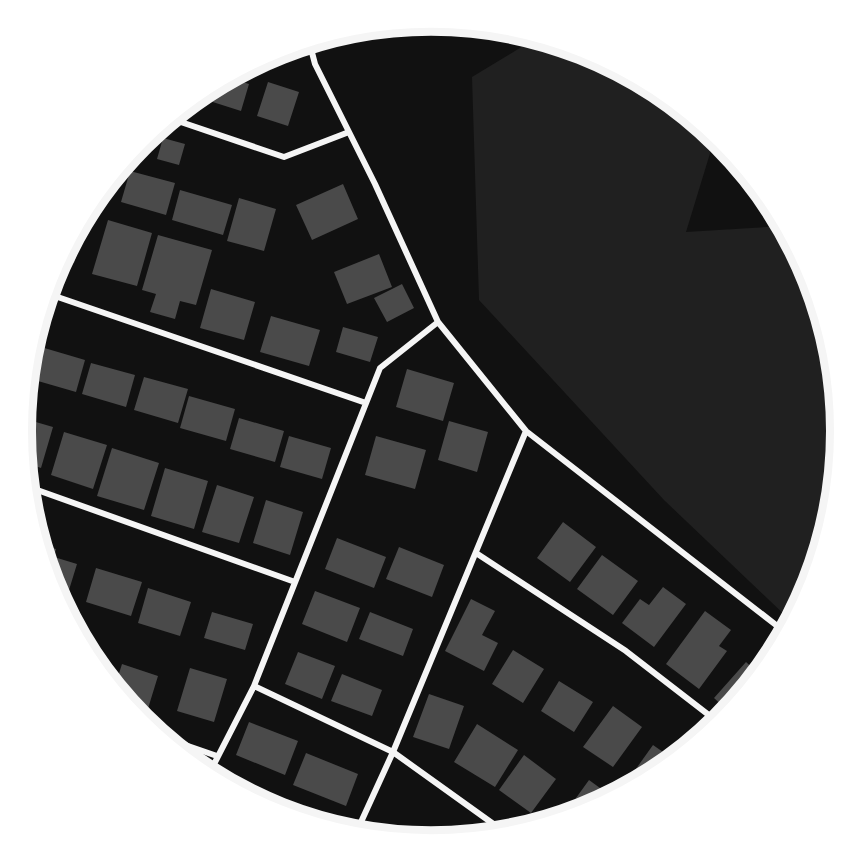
<svg xmlns="http://www.w3.org/2000/svg" width="861" height="861" font-family="Georgia,serif">
  <rect width="100%" height="100%" fill="#111"/>
  <path fill="#202020" d="M538,37l50,15 70,38 57,47 -29,95 97,-6c9,16 19,32 26,48 45,112 38,241 -18,347l-127,-121 -185,-200 -7,-223z"/>
  <path fill="#4a4a4a" d="M227,77l22,7 -8,27 -44,-14 6,-7z
    M268,82l31,10 -11,34 -31,-10z
    M163,138l22,6 -6,21 -22,-6z
    M130,171l45,12 -9,32 -45,-13z
    M343,184l15,35 -46,21 -16,-35z
    M180,190l52,15 -9,30 -51,-15z
    M239,198l37,11 -12,42 -37,-10z
    M81,220l5,1 -12,42 -14,-4z
    M108,220l44,13 -15,53 -45,-12z
    M158,235l54,15 -16,55 -16,-4 -5,18 -25,-7 6,-18 -14,-4z
    M379,254l13,33 -45,17 -13,-32z
    M402,284l12,24 -27,14 -13,-24z
    M211,289l44,13 -11,38 -44,-12z
    M271,316l49,14 -11,36 -49,-14z
    M343,327l35,10 -8,25 -34,-10z
    M33,337l3,1 -7,27v-15z
    M41,347l44,13 -9,32 -45,-13z
    M91,363l44,12 -9,32 -44,-13z
    M407,369l47,14 -11,38 -47,-14z
    M144,377l44,12 -10,34 -44,-13z
    M189,396l46,13 -9,32 -46,-13z
    M22,418l31,9 -12,41 -17,-6z
    M239,418l45,13 -9,31 -45,-13z
    M449,421l39,11 -11,40 -39,-12z
    M64,432l43,13 -14,44 -42,-14z
    M289,436l42,12 -9,31 -42,-12z
    M376,436l50,14 -11,39 -50,-14z
    M112,448l47,15 -15,47 -47,-14z
    M165,468l43,13 -14,48 -43,-13z
    M217,485l37,12 -15,46 -37,-11z
    M266,500l37,12 -13,43 -37,-12z
    M563,522l33,25 -26,35 -33,-24z
    M337,538l49,19 -12,31 -49,-19z
    M39,544l17,5 -2,8 23,7 -8,26 -18,-6z
    M399,547l45,18 -12,32 -46,-18z
    M602,555l36,26 -25,34 -36,-26z
    M96,568l46,14 -11,34 -45,-14z
    M663,587l23,17 -32,43 -32,-24 18,-24 9,6z
    M148,588l43,14 -11,34 -42,-13z
    M315,591l45,17 -13,34 -45,-18z
    M471,599l24,12 -13,24 16,8 -14,28 -39,-20z
    M705,611l26,19 -12,16 8,5 -28,38 -33,-25z
    M212,612l41,12 -8,26 -41,-12z
    M370,612l43,17 -10,27 -44,-17z
    M84,648l15,4 -4,12 -5,-6z
    M513,650l31,19 -21,34 -31,-19z
    M298,652l37,14 -13,33 -37,-15z
    M746,662l12,11 -30,38 -14,-13z
    M122,664l36,12 -12,39 -12,-4 -14,-17 2,-5 -7,-3z
    M190,668l37,11 -13,43 -37,-11z
    M342,674l40,16 -10,26 -41,-15z
    M559,681l34,21 -19,30 -33,-21z
    M429,694l35,12 -15,43 -36,-12z
    M613,706l29,21 -29,40 -30,-20z
    M249,722l49,19 -13,34 -49,-20z
    M477,724l41,26 -23,37 -41,-25z
    M653,745l20,14 -15,12 -24,13 -6,-4z
    M306,753l52,21 -12,32 -53,-21z
    M524,755l32,24 -25,34 -32,-23z
    M589,780l22,16 -24,13 -24,7z
    M252,795l22,10 -1,3 -22,-11z
    M370,825l22,11 -26,-2z"/>
  <g fill="none" stroke-linecap="round" stroke-linejoin="round">
    <path stroke="#f5f5f5" stroke-width="6" d="M309,41l6,23 60,120 63,138 88,109 259,201
      M169,118l115,39 65,-25
      M46,293l320,110
      M26,486l269,96
      M476,553l150,98 92,71
      M254,686l139,66 113,81
      M162,737l55,19
      M209,774l45,-88 126,-318 58,-46
      M356,833l37,-81 133,-321"/>
  </g>
  <path d="M0 0H861V861H0ZM32 431a399 399 0 1 1 798 0a399 399 0 1 1-798 0Z" fill="#fff" fill-rule="evenodd"/>
  <path fill="none" stroke="#f5f5f5" stroke-width="8" d="M32 431a399 399 0 1 1 798 0a399 399 0 1 1-798 0Z"/>
</svg>
